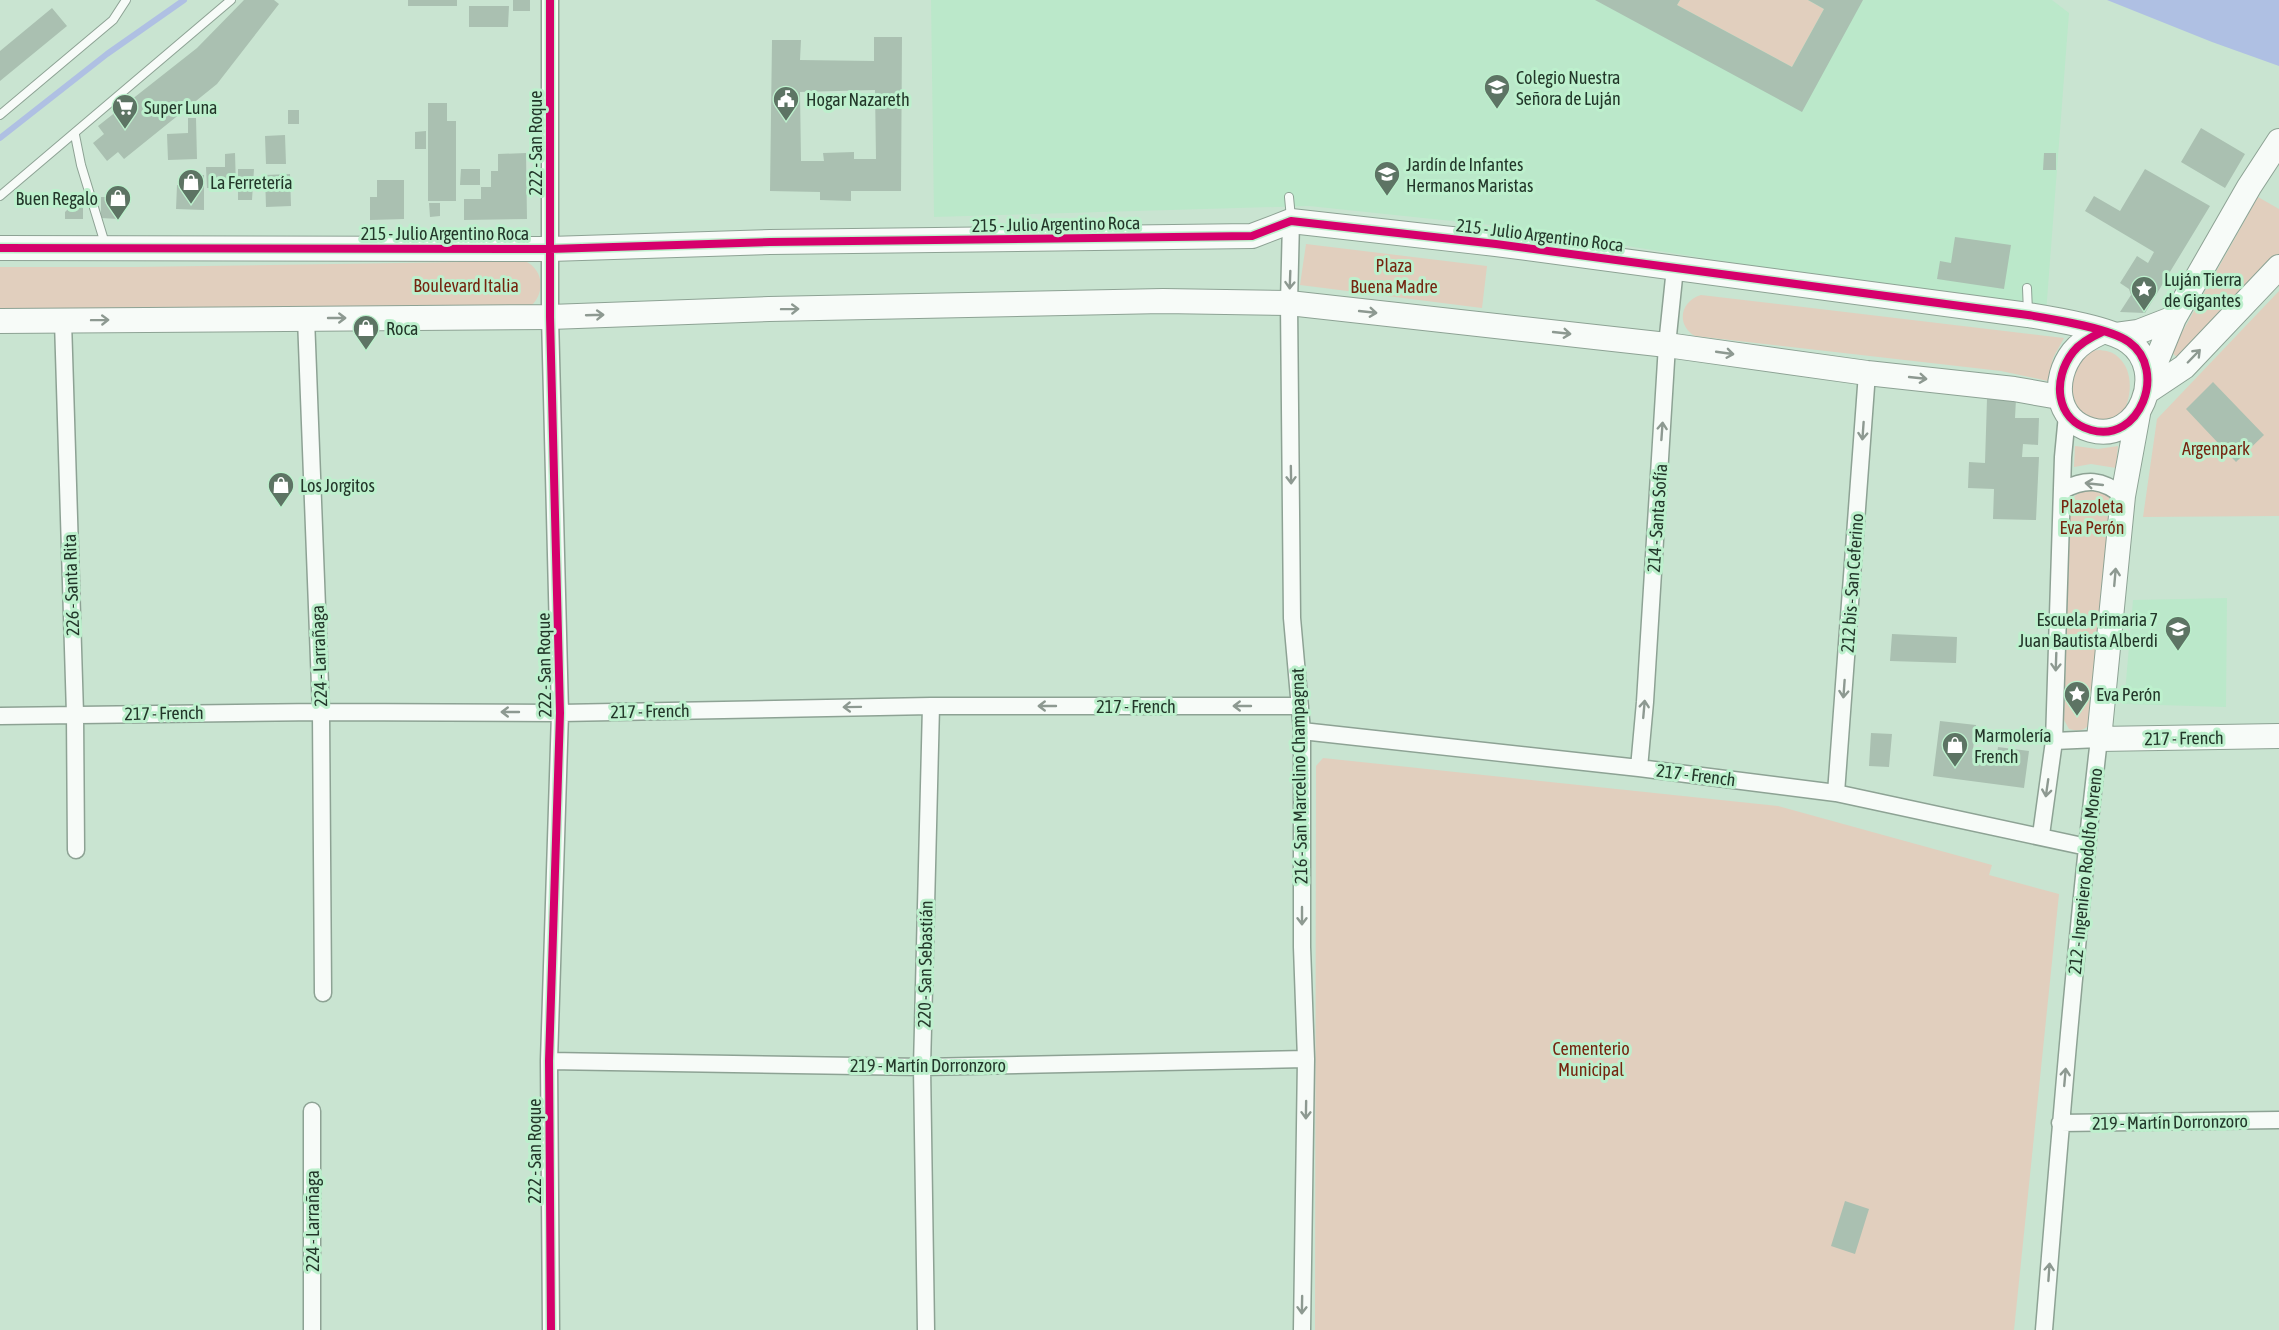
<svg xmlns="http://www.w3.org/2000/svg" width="2279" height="1330" font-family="'Asap Condensed',sans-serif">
  <rect width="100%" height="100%" fill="#c9e4d1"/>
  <path fill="#bbe8ca" d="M931,0h1121l17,13 -23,300 -537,-86 -200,-21 -375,11z
    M2227,598l-1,109 -102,-3 9,-104z"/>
  <path fill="#e1cfbe" d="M1680,0h128l16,9 -32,58 -115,-62z
    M2258,197l21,12v47l-101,102 -7,-6z
    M1306,244l181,22 -5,42 -182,-23z
    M525,261c18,8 21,31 6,45l-531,8v-47h135z
    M2279,291v225l-136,1 14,-98z
    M1701,295l363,43 -11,20 -5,23 -47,-10 -306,-35c-19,-11 -15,-35 6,-41z
    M2100,350c7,1 13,2 18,7 18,15 13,47 1,62h-36c-16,-31 -14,-39 5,-68z
    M2075,446l23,3 20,-3 -2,22 -25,-4 -17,3z
    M2081,490h23l10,9 -21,221c-7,10 -12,12 -24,9l-5,-9 6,-205 2,-16z
    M1323,758l455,48 214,59 -3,10 70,19 -45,436h-699l1,-564z"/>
  <path fill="#afc0e3" d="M2107,0h172v66l-67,-24z"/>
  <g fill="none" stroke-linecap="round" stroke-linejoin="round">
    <path stroke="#afc0e3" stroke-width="6" d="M0,138l107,-84 77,-54"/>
  </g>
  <path fill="#aac0b1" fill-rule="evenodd" d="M244,0h30l5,4 -62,80 -93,75 -6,-7 -11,9 -14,-18 11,-9 -6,-8 99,-78z
    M408,0h49v6h-49z
    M513,0h17v11h-17z
    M1595,0h85l-3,5 115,62 32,-58 -16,-9h55l-61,112z
    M469,6h40l-1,21h-39z
    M52,8l15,18 -67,55v-30z
    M874,37h28l-1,154h-50v10l-31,-1v-8l-50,-1 2,-151h29l-1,20 74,1zM875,90l1,69h-22v-7l-31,1 1,8h-23l-1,-69z
    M428,103h19v18h9v80h-28z
    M288,110h11v14h-11z
    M188,118h8l1,41 -29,1 -1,-26 21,-1z
    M2201,128l44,26 -20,34 -44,-26z
    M426,131v18h-11v-17z
    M285,135l1,29h-20l-1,-28z
    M235,153l1,35h-29l-1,-21h19v-13z
    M526,153l1,66 -63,1v-21h17v-12h10v-16h7v-17z
    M2044,153h12v17h-13z
    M238,169h16l-2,31h-14z
    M461,169h19v16h-20z
    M2145,169l65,37 -65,107 -25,-1 11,-17 -2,-6 -9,-6 17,-27 11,7 6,-11 -69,-41 9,-15 26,15z
    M290,174l1,32 -25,1 -1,-32z
    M190,175h14v35l-28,-1 1,-24h13z
    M377,180h27v39l-34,1v-23h7z
    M101,197h16v9h11l-10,13 -17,-1z
    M75,202h8v17h-18v-7z
    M429,203h11v13l-10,1z
    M1955,237l56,8 -7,44 -67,-10 3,-18 11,2z
    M2213,382l51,53 -28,27 -50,-53z
    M1987,399h29l-1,19h24l-1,27 -15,-1 -1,13h17l-3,63 -43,-1 1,-30 -26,-1 1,-26 16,1z
    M1892,634l65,3 -1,26 -66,-2z
    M1940,721l36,4 -4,33 24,4 2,-15 31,4 -5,37 -91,-12z
    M1871,733l21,1 -3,33 -20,-1z
    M1845,1201l24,8 -14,45 -24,-8z"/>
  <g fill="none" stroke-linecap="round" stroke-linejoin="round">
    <g stroke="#8da294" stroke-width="10">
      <path id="lane" d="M0,115l113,-95 13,-20
        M75,135l6,30 25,82
        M0,196l231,-196
        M1289,197l2,21
        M2027,288l1,24"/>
    </g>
    <g stroke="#8da294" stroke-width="19">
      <path id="street" d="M550,0v317l10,396 -11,348 2,269
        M1291,221l-2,82 3,315 10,113v216l4,112 -4,271
        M306,318l15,394 2,281
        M63,321l12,393 1,136
        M2063,490c23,-12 39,-11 60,6
        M0,716l321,-4 239,1 371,-7h369
        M1302,731l337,37 197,25 251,54
        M1639,768l6,-66 22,-357 8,-77
        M1836,793l31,-420
        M2041,835l13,-94 9,-284 4,-42
        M549,1061l373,6 384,-8
        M2060,1123l219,-3
        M312,1330v-219
        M926,1330l-4,-263 9,-361
        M2044,1330c16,-197 32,-394 55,-591l-45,2"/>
    </g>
    <g stroke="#8da294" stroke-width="26">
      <path id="secondary" d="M0,248l550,1 220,-7 482,-6 39,-15 205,23 532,71c24,4 82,13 101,27 39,28 11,102 -38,88 -36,-10 -39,-51 -18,-78 7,-9 18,-15 29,-20
        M0,321l550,-4 219,-8 394,-8 126,2 378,42 200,28 147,16 45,8
        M2116,335l22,-3 36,-14
        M2149,379l25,-61 75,-131 30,-46
        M2148,391l36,-24 95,-100
        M2138,414l-15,82 -24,243 180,-3"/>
    </g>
    <use href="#lane" stroke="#f7fbf8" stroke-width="8"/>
    <use href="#street" stroke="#f7fbf8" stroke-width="16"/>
    <use href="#secondary" stroke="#f7fbf8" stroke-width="24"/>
    <g stroke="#bdf0cd" stroke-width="11">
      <path id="cycleway" d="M550,0v317l10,396 -11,348 2,269
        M0,248l550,1 220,-7 482,-6 39,-15 205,23 532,71c24,4 82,13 101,27 39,28 11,102 -38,88 -36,-10 -39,-51 -18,-78 7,-9 18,-15 29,-20"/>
    </g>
    <use href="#cycleway" stroke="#d6006c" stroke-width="8"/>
  </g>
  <defs><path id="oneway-shaft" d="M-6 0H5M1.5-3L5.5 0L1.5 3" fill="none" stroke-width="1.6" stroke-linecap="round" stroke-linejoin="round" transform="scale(1.5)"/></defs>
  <g stroke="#8d9991">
    <use href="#oneway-shaft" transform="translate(1290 280) rotate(92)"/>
    <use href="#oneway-shaft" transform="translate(790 309) rotate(-1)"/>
    <use href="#oneway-shaft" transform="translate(1368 312) rotate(6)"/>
    <use href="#oneway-shaft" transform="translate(595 315) rotate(-2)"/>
    <use href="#oneway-shaft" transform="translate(337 318)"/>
    <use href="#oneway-shaft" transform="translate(100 320) rotate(-1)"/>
    <use href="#oneway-shaft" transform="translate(1562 333) rotate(6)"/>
    <use href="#oneway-shaft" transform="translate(1725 353) rotate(8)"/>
    <use href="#oneway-shaft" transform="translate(2194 356) rotate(-46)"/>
    <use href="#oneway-shaft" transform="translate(1918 378) rotate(6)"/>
    <use href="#oneway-shaft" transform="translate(1662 431) rotate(-86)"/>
    <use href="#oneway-shaft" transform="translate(1863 431) rotate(94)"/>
    <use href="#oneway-shaft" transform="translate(1291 475) rotate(89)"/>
    <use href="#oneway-shaft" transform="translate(2094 484) rotate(-174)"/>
    <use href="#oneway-shaft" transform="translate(2115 577) rotate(-85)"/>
    <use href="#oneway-shaft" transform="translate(2056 662) rotate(92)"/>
    <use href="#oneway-shaft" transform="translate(1844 689) rotate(94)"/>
    <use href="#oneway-shaft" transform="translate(1047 706) rotate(180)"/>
    <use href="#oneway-shaft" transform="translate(1242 706) rotate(180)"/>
    <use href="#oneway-shaft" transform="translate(852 707) rotate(179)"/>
    <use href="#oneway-shaft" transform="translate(1644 709) rotate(-85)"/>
    <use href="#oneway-shaft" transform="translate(510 712) rotate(-180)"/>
    <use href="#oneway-shaft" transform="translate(2047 788) rotate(98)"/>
    <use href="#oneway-shaft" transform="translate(1302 916) rotate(90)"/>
    <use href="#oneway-shaft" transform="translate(2065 1077) rotate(-85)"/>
    <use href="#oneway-shaft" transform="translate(1306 1110) rotate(91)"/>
    <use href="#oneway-shaft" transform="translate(2049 1272) rotate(-86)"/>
    <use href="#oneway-shaft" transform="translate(1302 1305) rotate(91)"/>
  </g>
  <defs>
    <g id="school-pin" transform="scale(1.35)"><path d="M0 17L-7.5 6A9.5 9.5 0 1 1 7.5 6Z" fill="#5d7464" stroke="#bdf0cd"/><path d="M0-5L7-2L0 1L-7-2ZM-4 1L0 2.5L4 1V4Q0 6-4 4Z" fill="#fff"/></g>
    <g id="civic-pin" transform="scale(1.35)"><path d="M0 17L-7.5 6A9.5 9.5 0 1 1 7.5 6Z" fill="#5d7464" stroke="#bdf0cd"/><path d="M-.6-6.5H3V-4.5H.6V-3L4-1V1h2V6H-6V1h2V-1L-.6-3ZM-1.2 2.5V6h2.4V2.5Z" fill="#fff"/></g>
    <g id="supermarket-pin" transform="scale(1.35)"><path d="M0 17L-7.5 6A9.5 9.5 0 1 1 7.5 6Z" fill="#5d7464" stroke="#bdf0cd"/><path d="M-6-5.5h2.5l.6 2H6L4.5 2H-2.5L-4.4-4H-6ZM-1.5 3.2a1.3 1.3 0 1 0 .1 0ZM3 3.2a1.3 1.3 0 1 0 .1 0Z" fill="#fff"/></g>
    <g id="shop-pin" transform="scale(1.35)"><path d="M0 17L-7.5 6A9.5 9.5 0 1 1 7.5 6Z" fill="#5d7464" stroke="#bdf0cd"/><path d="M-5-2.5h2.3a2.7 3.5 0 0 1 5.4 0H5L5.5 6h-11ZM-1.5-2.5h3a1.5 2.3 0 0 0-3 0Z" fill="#fff"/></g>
    <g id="sight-pin" transform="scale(1.35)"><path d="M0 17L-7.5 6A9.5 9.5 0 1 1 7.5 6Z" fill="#5d7464" stroke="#bdf0cd"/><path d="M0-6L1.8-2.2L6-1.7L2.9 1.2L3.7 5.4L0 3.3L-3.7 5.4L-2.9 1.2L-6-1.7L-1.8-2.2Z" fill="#fff"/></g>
  </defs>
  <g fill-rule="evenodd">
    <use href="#school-pin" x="1497" y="87"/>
    <use href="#civic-pin" x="786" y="99"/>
    <use href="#supermarket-pin" x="125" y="107"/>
    <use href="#school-pin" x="1387" y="174"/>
    <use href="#shop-pin" x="191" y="182"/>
    <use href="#shop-pin" x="118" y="198"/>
    <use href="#sight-pin" x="2144" y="289"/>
    <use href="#shop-pin" x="366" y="328"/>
    <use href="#shop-pin" x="281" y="485"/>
    <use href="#school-pin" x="2178" y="629"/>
    <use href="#sight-pin" x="2077" y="694"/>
    <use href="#shop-pin" x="1955" y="745"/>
  </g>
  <g text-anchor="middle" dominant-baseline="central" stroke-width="6" stroke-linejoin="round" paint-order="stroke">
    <g font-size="18" fill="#23372a" stroke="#bdf0cd" text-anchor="start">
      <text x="1516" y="77">Colegio Nuestra<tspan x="1516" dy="21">Señora de Luján</tspan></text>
      <text x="806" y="99">Hogar Nazareth</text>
      <text x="144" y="107">Super Luna</text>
      <text x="1406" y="164">Jardín de Infantes<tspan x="1406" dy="21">Hermanos Maristas</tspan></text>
      <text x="210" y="182">La Ferretería</text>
      <text x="98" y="198" text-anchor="end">Buen Regalo</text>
      <text x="2164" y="279">Luján Tierra<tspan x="2164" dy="21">de Gigantes</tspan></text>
      <text x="386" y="328">Roca</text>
      <text x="300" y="485">Los Jorgitos</text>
      <text x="2158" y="619" text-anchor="end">Escuela Primaria 7<tspan x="2158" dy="21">Juan Bautista Alberdi</tspan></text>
      <text x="2096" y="694">Eva Perón</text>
      <text x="1974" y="735">Marmolería<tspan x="1974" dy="21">French</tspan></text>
    </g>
    <g font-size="18" fill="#23372a" stroke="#bdf0cd">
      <text transform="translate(535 143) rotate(-90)">222 - San Roque</text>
      <text transform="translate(1056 224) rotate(-1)">215 - Julio Argentino Roca</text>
      <text x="445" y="233">215 - Julio Argentino Roca</text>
      <text transform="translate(1540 235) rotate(7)">215 - Julio Argentino Roca</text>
      <text transform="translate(1657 518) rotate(-86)">214 - Santa Sofía</text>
      <text transform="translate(1852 583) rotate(-86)">212 bis - San Ceferino</text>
      <text transform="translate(71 585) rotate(-92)">226 - Santa Rita</text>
      <text transform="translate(319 656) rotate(-92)">224 - Larrañaga</text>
      <text transform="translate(544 665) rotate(-91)">222 - San Roque</text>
      <text x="1136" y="706">217 - French</text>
      <text transform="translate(650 711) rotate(-1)">217 - French</text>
      <text transform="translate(164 713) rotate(-1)">217 - French</text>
      <text transform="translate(2184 738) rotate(-1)">217 - French</text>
      <text transform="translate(1696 775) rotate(7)">217 - French</text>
      <text transform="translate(1299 776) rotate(-91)">216 - San Marcelino Champagnat</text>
      <text transform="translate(2085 871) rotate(-84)">212 - Ingeniero Rodolfo Moreno</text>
      <text transform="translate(925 964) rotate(-89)">220 - San Sebastián</text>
      <text x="928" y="1065">219 - Martín Dorronzoro</text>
      <text transform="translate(2170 1122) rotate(-1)">219 - Martín Dorronzoro</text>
      <text transform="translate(534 1151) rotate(-90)">222 - San Roque</text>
      <text transform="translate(312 1221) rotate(-90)">224 - Larrañaga</text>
    </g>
    <g font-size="18" fill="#752510" stroke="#bdf0cd">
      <text x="1394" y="265">Plaza<tspan x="1394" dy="21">Buena Madre</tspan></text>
      <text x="466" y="285">Boulevard Italia</text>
      <text x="2216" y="448">Argenpark</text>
      <text x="2092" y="506">Plazoleta<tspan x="2092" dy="21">Eva Perón</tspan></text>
      <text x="1591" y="1048">Cementerio<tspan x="1591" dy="21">Municipal</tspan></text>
    </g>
  </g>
</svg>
